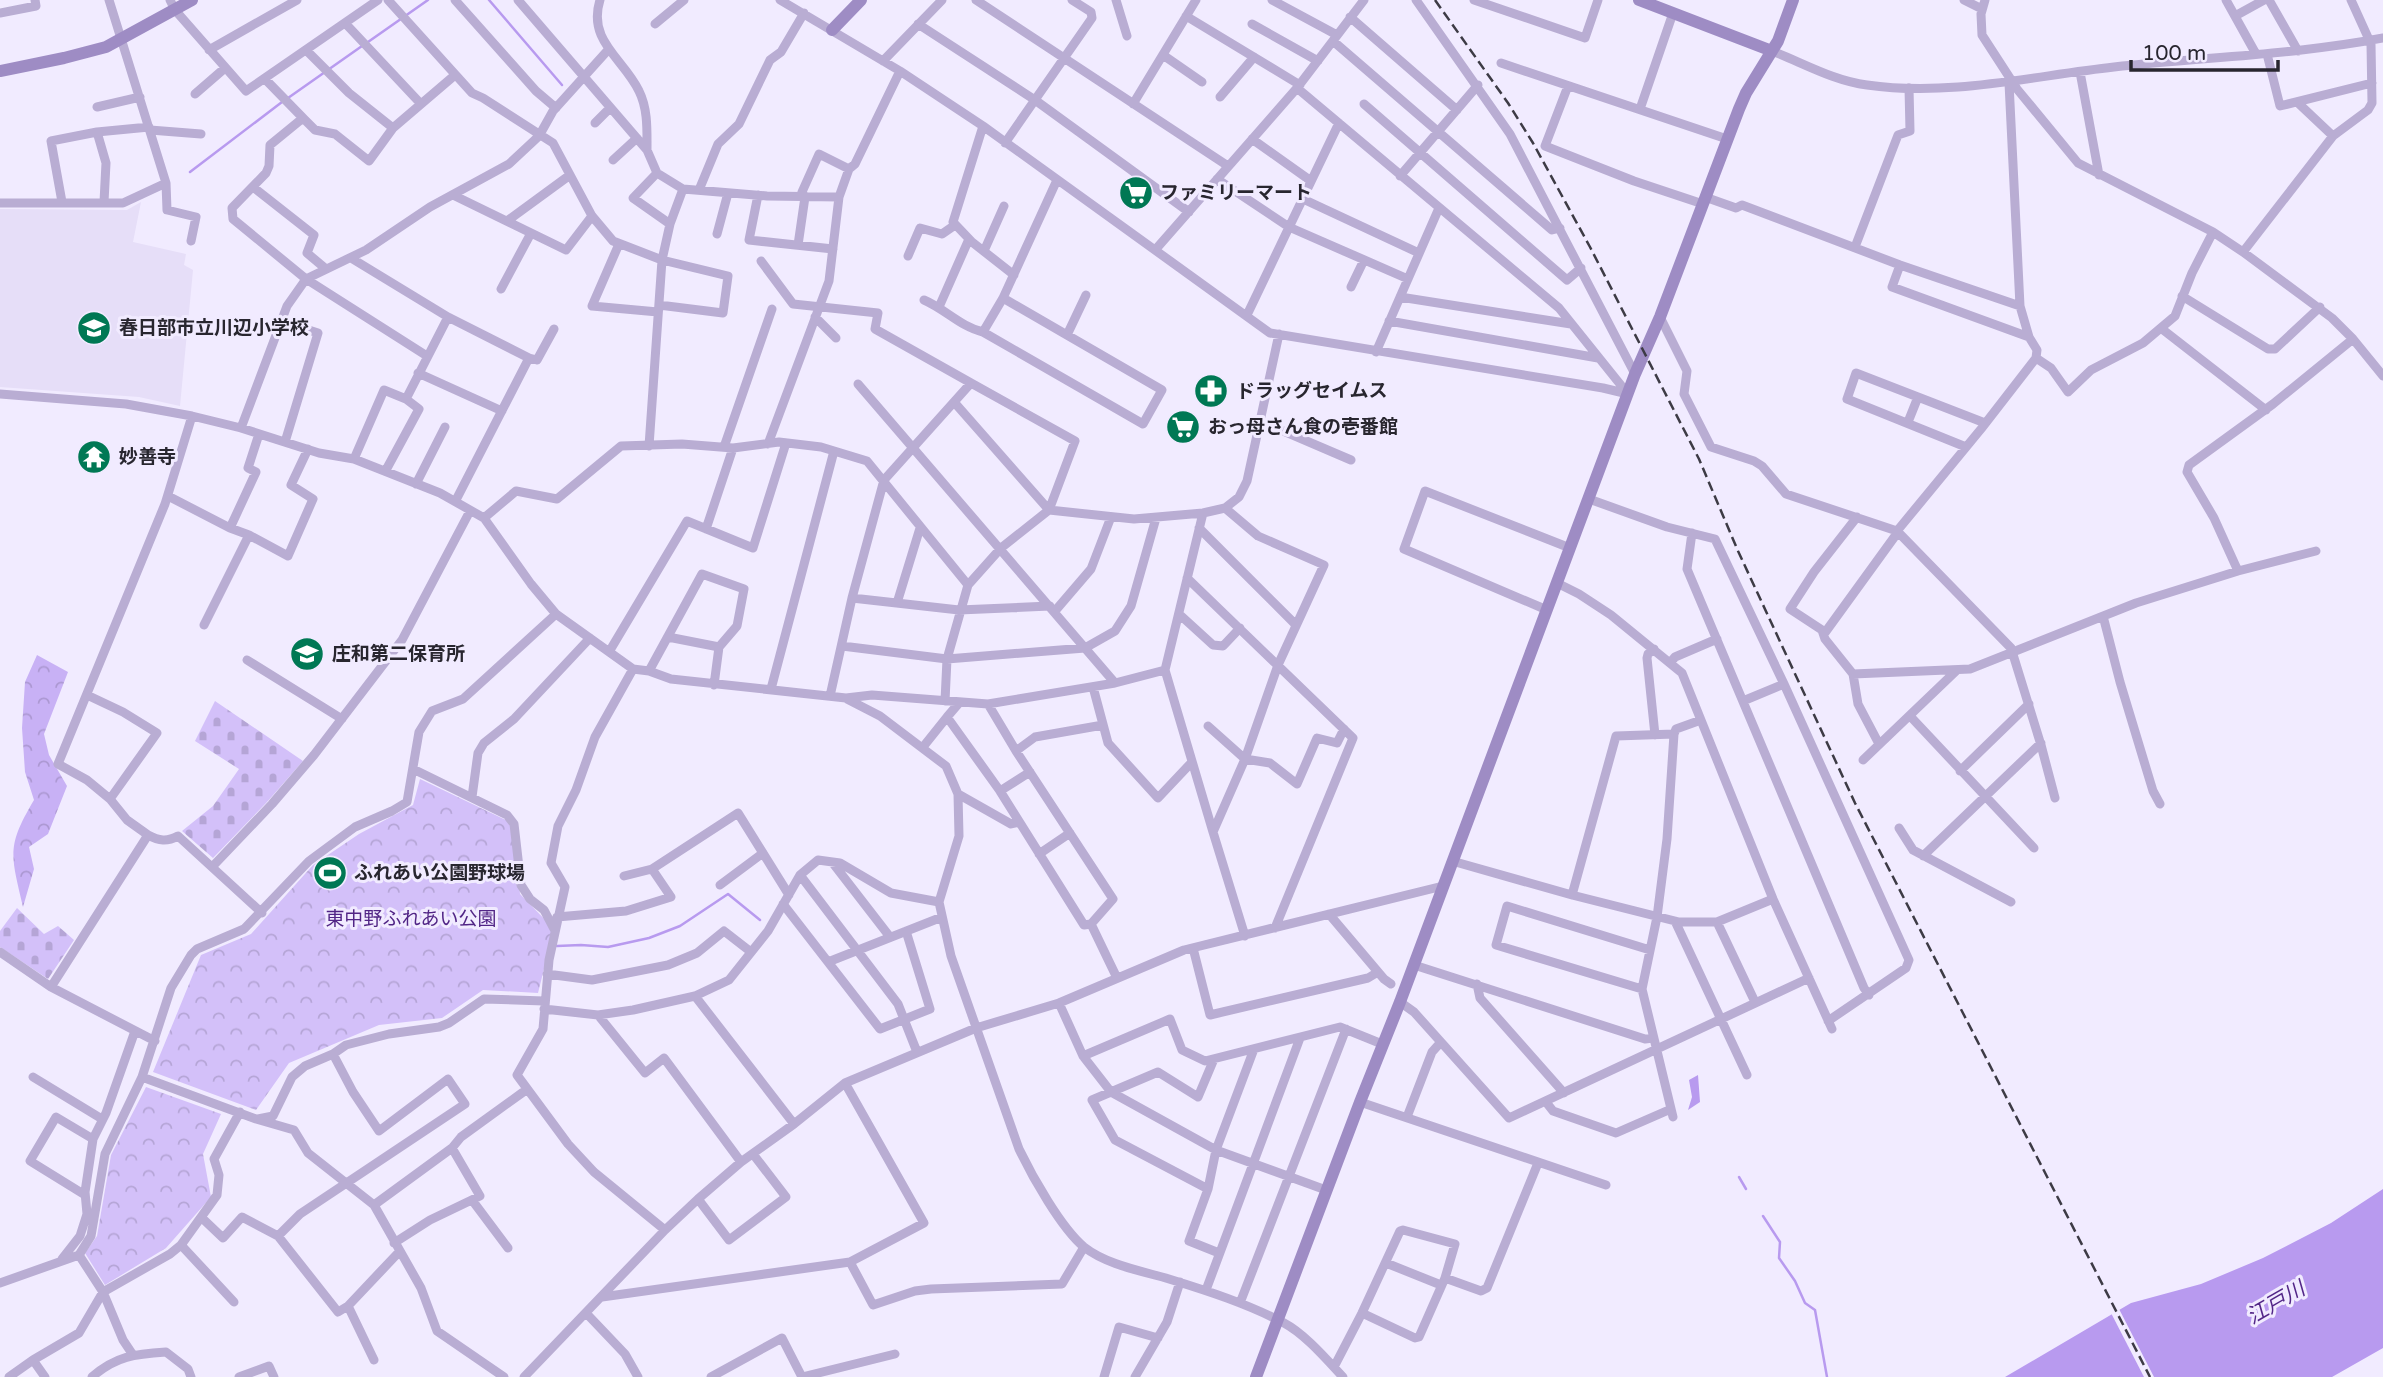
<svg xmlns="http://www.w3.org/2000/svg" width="2383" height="1377" font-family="'Varela Round','Noto Sans JP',sans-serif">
  <defs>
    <pattern id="forest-crowns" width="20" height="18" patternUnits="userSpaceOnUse" patternTransform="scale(1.75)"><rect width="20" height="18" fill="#c8b1f5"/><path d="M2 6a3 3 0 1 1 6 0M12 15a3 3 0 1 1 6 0" fill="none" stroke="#ac98d2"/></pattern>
    <pattern id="cemetery-stones" width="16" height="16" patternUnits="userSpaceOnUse" patternTransform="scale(1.75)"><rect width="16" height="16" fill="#d3c0f9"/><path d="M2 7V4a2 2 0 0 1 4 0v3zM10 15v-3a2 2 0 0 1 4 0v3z" fill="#b5a5d6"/></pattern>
    <pattern id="park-crowns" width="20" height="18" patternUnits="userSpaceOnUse" patternTransform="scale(1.75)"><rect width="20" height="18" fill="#d3c0f9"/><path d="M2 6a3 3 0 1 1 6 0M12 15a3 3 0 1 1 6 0" fill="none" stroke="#b5a5d6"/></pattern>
  </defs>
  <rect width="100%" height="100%" fill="#f1ebff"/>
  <path fill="#e6def8" d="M141,202l-8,40 53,12 -2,11 9,5 -13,136 -41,-9 -139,-10v-178l127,1z"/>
  <path fill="url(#forest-crowns)" d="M37,655l31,17 -24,62 5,21 18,31 -19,48 -19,13 5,22 -11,38c-12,-52 -17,-60 11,-107l-9,-28 -3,-44 3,-46z"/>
  <path fill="url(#cemetery-stones)" d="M215,701l88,60 -36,41 -54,56 -31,-27 31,-25 26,-37 -44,-28z
    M17,908l27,26 14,-8 16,14 -26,39 -48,-32v-16z"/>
  <path fill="url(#park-crowns)" d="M420,779l94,45 6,70 34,35 -16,64 -55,-3 -41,28 -63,7 -90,38 -33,47 -103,-38 48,-117 50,-21 62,-69 46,-31 54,-29z
    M146,1087l75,27 -18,40 8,43 -45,51 -61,37 -20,-32 12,-17 14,-81z"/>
  <path fill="#b89aef" d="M1698,1075l2,27 -12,8 4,-13 -3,-17z
    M2383,1189v159l-51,29h-327l126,-74 70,-19 62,-26 68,-35z"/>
  <path fill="#f1ebff" d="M2118,1307l36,70h-10l-34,-66z"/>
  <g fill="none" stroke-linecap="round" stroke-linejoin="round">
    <path stroke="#b89aef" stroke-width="2.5" d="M489,0l73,85
      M368,42l60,-42
      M288,98l74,-52
      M190,172l92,-70
      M557,946l24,-1 27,2 41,-9 31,-12 48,-32 32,26
      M1739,1177l7,12
      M1763,1216l17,26 -1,16 16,23 10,22 10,7 12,67"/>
    <path stroke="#b9add3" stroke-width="9" d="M170,0l5,10 71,81 132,-91
      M388,0l84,93 11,5 70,45 39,73 21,25 49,19 66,16 -5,37 -64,-8
      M455,0l81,91 20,17
      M518,0l129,150 10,23 26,16 84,7 72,1
      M600,0c-13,41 24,59 39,91 9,18 8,39 8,59
      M780,0l120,71 83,55 287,207 333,55 25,6
      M976,0l252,166
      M1116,0l11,36
      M1272,0l65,35
      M1416,0l94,134 125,240
      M1474,0l111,38 13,-38
      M1964,0l18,9
      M1985,0l-4,14 1,21 35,54 61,74 135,69 30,20 89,66 21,21 30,37
      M2226,0l30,54
      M2269,0l29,51
      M0,13l36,-7 -1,-6
      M1186,16l114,69
      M2235,16l29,-16
      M1350,17l107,93
      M345,23l76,81
      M655,24l29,-24
      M918,24l117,76 154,112
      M1252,24l66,37
      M1333,41l219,189 8,-2
      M209,50l88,-50
      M306,50l43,43 44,35
      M1772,51c31,12 62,30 95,34 83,12 165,-9 247,-18 90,-10 180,-12 269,-29
      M2267,54l13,52 92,-23
      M1163,55l39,27
      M883,61l59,-61
      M1501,63l226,76
      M2080,72l19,103
      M265,79l38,39 -33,27 -1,21 -3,7 -34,35 1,11 73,60 121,77
      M1568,86l-23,60 89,35 69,23
      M1297,88l262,220 69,86
      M195,94l30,-26
      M1220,97l34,-40
      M2297,102l36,34
      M1133,104l63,-104
      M1364,104l203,176 14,-12
      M97,107l43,-10
      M1640,109l33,-96
      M303,118l12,12 20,4 34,27 24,-33 62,-53
      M595,123l15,-15
      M983,126l-30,96 19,20 42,33
      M150,130l51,4
      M97,132l9,31 -2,39
      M1252,139l59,42
      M1005,143l87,-125 -1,-6 -19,-12
      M613,160l24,-22
      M657,173l-24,25 37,26
      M1400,176l78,-91
      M1217,179l72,48 119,52
      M166,183l1,27 29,7 -5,24
      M253,187l61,48 -7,18 19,16
      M699,190l19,-46 21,-20 31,-64 11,-8 23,-39
      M453,195l113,55 26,-34
      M758,195l-9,45 84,9
      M1705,197l31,11 6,-3 158,60 120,41
      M1303,199l116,54
      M62,202l-11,-61 46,-9 52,-5
      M0,203h123l43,-20 -57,-183
      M507,221l63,-46
      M717,234l11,-41
      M619,244l-27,62 66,6
      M798,245l7,-48 -3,-5 17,-38 30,15
      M1855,247l43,-112 12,-4 -1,-43
      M1156,249l141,-161 67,-88
      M984,251l20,-45
      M2243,252l90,-116 35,-26 4,-7 -1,-59 -20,-44
      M908,256l12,-28 22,6 13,-9
      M351,258l97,59 81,41 8,2 17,-31
      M761,261l32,43 85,9 -3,16 96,54
      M1900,265l-8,22 137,50
      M1351,287l13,-27
      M501,289l30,-56
      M2182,296l86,53h7l45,-42
      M1400,297l171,27
      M1003,298l54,-118
      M924,300c21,9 37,27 59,32l160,92 19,-34 -159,-92 -20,34
      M939,307l30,-68
      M1247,315l92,-192
      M815,317l21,21
      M1660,317l27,54 -3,23 27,53 43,14 8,5 24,28 111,37 114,117 30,97 14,53
      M281,321l37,12 -33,109
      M1389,321l209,37
      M2162,329l104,81
      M1067,335l19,-40
      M1376,352l63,-144
      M2036,358l15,10 17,24 23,-22 52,-27 32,-27 17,-43 21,-41
      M418,373l84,38
      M858,384l257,299
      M0,394l126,10 66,12 49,12 78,25 35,6 86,34 44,25 47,66 25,30 77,55 16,2 22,8 175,19 26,-3 116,9 127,-21 50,-13
      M954,402l95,108 85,9 69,-6 22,-5 14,-11 8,-16 32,-147
      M1260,421l91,39
      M1908,422l10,-25
      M241,428l46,-122 19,-27 60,-29 64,-43 79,-43 30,-28 14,-25 55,-61
      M768,444l61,-163 10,-84 10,-28 6,-5 45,-93
      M649,446l13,-186 8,-36 13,-35
      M724,447l48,-138
      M1966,447l-119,-48 9,-26 129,50
      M354,459l30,-69 22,9
      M386,470l33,-61 -13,-10 42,-82
      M416,484l29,-57
      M168,496l62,32 19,7 -45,90
      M1589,499l78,28 48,12 69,145 125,276 -3,8 -78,53
      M456,500l73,-142
      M1225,508l33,28 66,29 -46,100 -33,94 -32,73 32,104
      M1203,513l-38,157 48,162
      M1857,517l-43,55 -24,37 32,21 3,9 28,35 5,30 21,40
      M484,518l32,-27 41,8 64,-53 61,-2 51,4 46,-6 42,5 46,14 101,124
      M230,528l26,-56 -8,-4 11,-34
      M1199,528l97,97
      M706,529l27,-81
      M1897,531l84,-102 55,-71 1,-8 -8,-13 -9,-31 -11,-223
      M1692,533l-5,36 177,419 5,7
      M249,535l39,21 25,-57 -22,-14 17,-36
      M2238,571l-24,-53 -27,-46 2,-7 84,-61 80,-65
      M1187,578l166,160 -78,190
      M1557,583l22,11 32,21 71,58 91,226 59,130
      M852,598l107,12 91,-4
      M897,603l23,-75
      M1547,610l-143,-61 21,-58 145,57
      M1055,611l36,-42 20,-52
      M1179,614l34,31 10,1 17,-18
      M2103,616l17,66 33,109 7,13
      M1824,634l74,-102
      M668,637l51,10
      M842,646l105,13 138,-11 30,-17 16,-25 25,-88
      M1654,649l-6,5 -1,4 8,77
      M609,652l78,-131 66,27 33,-105
      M247,660l95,59
      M1670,663l5,-6 42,-18
      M633,669l-38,68 -19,53 -18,36 -7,37 14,24 -16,73 -6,69 -26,46 51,69 26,28 71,58
      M649,671l53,-97 42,15 -7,37 -18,21 -5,38
      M1853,674l117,-5 166,-66 102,-32 78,-20
      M1093,687l15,56 50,55 34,-36
      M771,689l63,-238
      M87,695l36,17 34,21 -47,66
      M830,696l22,-98 32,-118 87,-97 104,58 -26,69 -48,38 -33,37 -21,74 -2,42
      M847,699l33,17 66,50 12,28 1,42 -20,66 12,54 68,193c13,27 42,79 65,98 23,18 58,24 85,32 39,12 79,25 115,44 21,11 43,37 59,54
      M1743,701l41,-17
      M959,703l-12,14 53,74 84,134 7,-1 26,54
      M988,704l28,47 97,148 -22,25
      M1910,716l124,132
      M1208,726l37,33 25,4 27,21 20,-46 20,5 7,-14
      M923,747l24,-30
      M1016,751l19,-14 68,-12
      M1863,760l93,-89
      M413,769l94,46 7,9 7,61 9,14 14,11 10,19
      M1960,771l69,-67
      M1000,791l30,-19
      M958,794l53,30 8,-2
      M472,797l6,-44 6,-10 30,-24 76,-81
      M1899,828l14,22 98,52
      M148,835l-21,-15 -17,-21 -23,-19 -29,-16 107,-260 27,-88
      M1039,854l31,-21
      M1923,856l118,-113
      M1452,861l120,34 107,27h38l56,-23
      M832,862l58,75
      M213,866l59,-62 42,-49 88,-115 68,-129
      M652,869l86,-56 51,82
      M800,875l98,129 19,48
      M720,885l43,-32
      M1572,895l44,-159 58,-2 2,-5 25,-9
      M783,904l45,58
      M1329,914l55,65 7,5
      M557,917l69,-6 45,-14 -19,-28 -28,7
      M1675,921l72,154
      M1717,922l38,80
      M906,931l24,78 -50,20 -52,-67 114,-45
      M1193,948l17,67 158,-37 10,-6
      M0,952l51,35 104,54
      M1414,965l231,74 8,-1
      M547,974l45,6 76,-15 29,-12 27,-22 27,21
      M1477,984l3,14 84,95
      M51,987l97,-152c11,6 19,7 30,1l84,77
      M1642,989l-146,-44 11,-39 143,44
      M695,996l99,128
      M1400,1002l14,10 95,106 300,-140
      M1059,1003l24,53 28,36 105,58 110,40
      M544,1009l54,6 35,-5 62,-14 34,-16 39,-49 32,-56 18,-15 22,3 51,30 48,9
      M598,1015l47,58 19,-15 77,104
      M1083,1056l87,-37 12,31 23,11 135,-34 42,17
      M1214,1059l-16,38 -40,-25 -66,28 23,40 93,49 -19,52 30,12
      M33,1077l69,42
      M142,1077l114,42 38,11 14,23 66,52 47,83 16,43 67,46
      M1360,1102l246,83
      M1546,1102l7,9 63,22 55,-24
      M1407,1117l25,-65 9,-10
      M1673,1117l-31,-128 15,-72 10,-78 7,-105
      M258,1119l15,-3 19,-39 13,-11 28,-12 13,-9 43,-11 50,-7 10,-4 35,-24 60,2
      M1208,1189l8,-39 38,-101
      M85,1195l-55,-34 26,-44 37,22
      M698,1199l31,41 57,-43 -33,-43
      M472,1200l36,48
      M374,1205l78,-57 9,-11 65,-47
      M202,1218l21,20 19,-21 36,19 60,76 10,-6 26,54
      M278,1236l22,-22 165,-110 -17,-25 -69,52 -26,-39 -20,-38
      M394,1243l36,-23 50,-24 -28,-48
      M181,1245l53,57
      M79,1255l24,37 20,48 10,15
      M62,1259l18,-23 7,-22 -2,-22 8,-53 13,-26 29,-82
      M850,1262l23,43 42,-14 16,-2 131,-5 22,-37
      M1386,1263l55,22
      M1445,1278l36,13 6,-3 51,-125
      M0,1283l79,-28 12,-19 14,-82 37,-77 29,-89 20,-33 6,-6 47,-20 65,-68 46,-34 37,-16 15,-9 12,-70 13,-21 31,-12 93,-85
      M1206,1290l94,-252
      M602,1297l248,-35 74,-39 -79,-140
      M1240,1303l106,-274
      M348,1306l51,-54
      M586,1313l39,41 13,23
      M33,1360l12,17
      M1334,1367l28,-54 38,-82 3,-1 52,14 -10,34 -26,59 -4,1 -53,-25
      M9,1377l24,-17 46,-27 24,-41 67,-38 11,-9 36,-50 2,-20 -5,-16 26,-47
      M92,1377c24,-21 43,-23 74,-25l22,17 3,8
      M239,1377l30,-11 5,11
      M524,1377l141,-147 33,-31 43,-37 53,-38 51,-41 131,-55 83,-25 125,-53 259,-64
      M711,1377l71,-39 20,39 93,-23
      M1104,1377l15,-50 39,11
      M1135,1377l32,-55 13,-40"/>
    <path stroke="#9e8cc4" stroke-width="12" d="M1639,0l133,51
      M832,30l29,-30
      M0,71l64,-13 42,-11 86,-47
      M1256,1377l104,-275 40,-100 235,-628 25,-57 79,-208 7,-16 32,-52 15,-41"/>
    <path stroke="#3d3b45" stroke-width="2.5" stroke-dasharray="10 5" stroke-linecap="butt" d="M1435,0l73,103 25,40 57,104 109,212 39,92 117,252 295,574"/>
  </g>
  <defs>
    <g id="supermarket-disc" transform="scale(1.75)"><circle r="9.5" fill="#007854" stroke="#f1ebff"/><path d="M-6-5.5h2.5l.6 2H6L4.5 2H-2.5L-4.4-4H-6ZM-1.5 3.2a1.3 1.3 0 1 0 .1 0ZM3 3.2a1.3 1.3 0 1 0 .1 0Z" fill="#fff"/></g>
    <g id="school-disc" transform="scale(1.75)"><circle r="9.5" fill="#007854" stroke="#f1ebff"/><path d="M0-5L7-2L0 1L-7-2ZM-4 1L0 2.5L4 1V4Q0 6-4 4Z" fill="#fff"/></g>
    <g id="pharmacy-disc" transform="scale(1.75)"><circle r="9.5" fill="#007854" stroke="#f1ebff"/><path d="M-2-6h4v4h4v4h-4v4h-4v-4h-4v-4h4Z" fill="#fff"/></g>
    <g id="temple-disc" transform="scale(1.75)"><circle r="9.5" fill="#007854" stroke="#f1ebff"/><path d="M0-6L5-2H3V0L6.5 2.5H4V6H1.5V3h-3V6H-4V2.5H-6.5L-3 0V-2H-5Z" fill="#fff"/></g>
    <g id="stadium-disc" transform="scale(1.75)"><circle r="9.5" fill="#007854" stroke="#f1ebff"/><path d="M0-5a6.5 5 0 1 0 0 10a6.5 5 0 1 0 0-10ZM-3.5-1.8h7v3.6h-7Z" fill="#fff"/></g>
  </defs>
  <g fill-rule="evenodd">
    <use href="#supermarket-disc" x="1136" y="193"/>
    <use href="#school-disc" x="94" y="328"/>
    <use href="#pharmacy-disc" x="1211" y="391"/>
    <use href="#supermarket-disc" x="1183" y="427"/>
    <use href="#temple-disc" x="94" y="457"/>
    <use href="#school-disc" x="307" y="654"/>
    <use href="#stadium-disc" x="330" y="873"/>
  </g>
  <g text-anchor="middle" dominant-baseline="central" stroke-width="6" stroke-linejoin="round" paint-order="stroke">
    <g font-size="19" font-weight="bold" fill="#28262f" stroke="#f1ebff" text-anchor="start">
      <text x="1160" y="193">ファミリーマート</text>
      <text x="119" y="328">春日部市立川辺小学校</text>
      <text x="1236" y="391">ドラッグセイムス</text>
      <text x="1208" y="427">おっ母さん食の壱番館</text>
      <text x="119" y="457">妙善寺</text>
      <text x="332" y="654">庄和第二保育所</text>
      <text x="354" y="873">ふれあい公園野球場</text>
    </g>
    <g font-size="19" fill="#512586" stroke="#f1ebff">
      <text x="411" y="919">東中野ふれあい公園</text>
    </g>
    <g font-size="21" font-style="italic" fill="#532788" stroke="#f1ebff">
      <text transform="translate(2276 1303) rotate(-30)">江戸川</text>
    </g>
  </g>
  <path d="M2131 60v10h147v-10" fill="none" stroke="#28262f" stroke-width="3.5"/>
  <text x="2142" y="60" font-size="21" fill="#28262f" stroke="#f1ebff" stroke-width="5" paint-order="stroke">100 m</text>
</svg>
